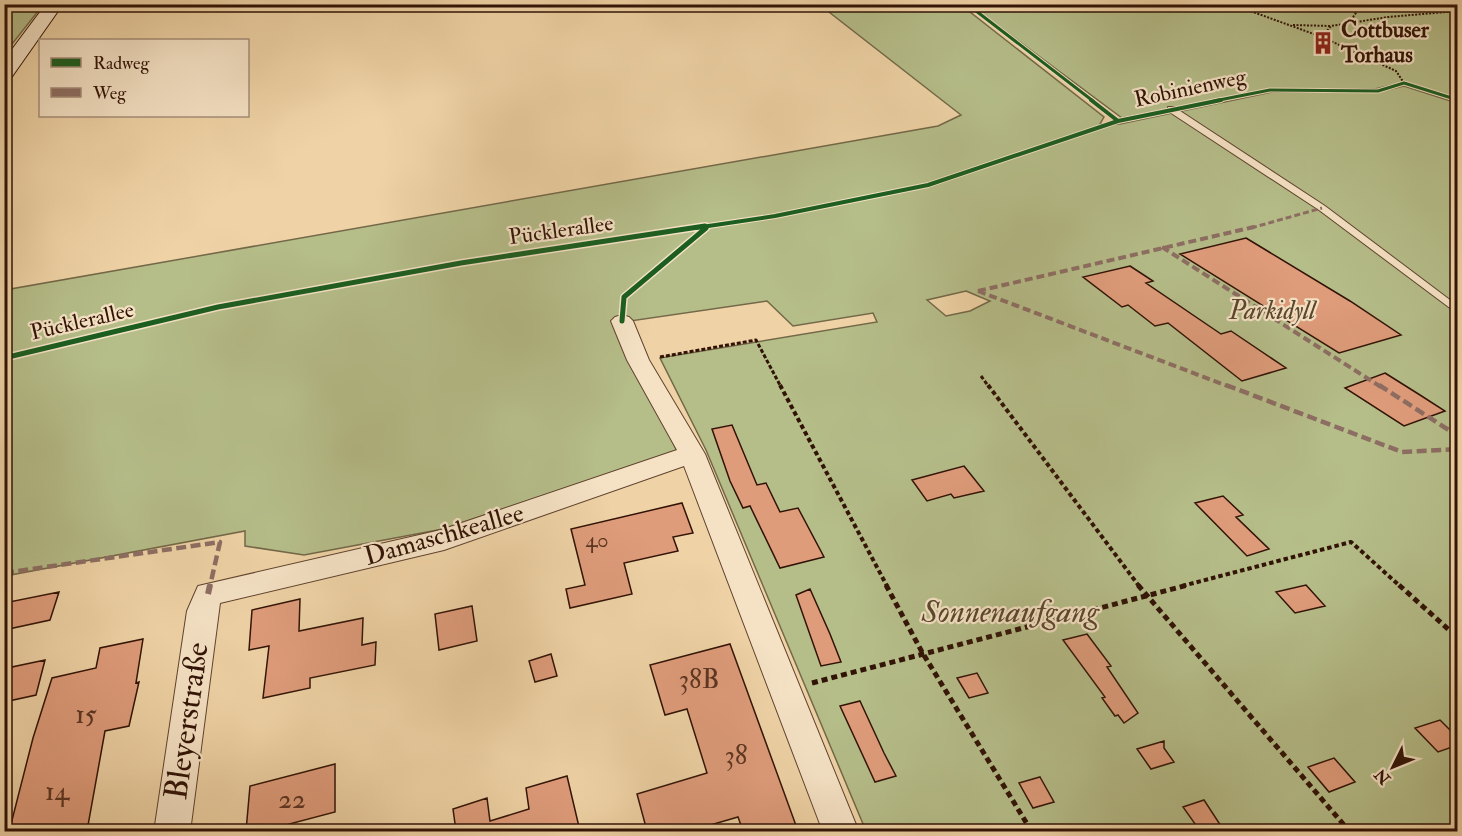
<svg xmlns="http://www.w3.org/2000/svg" width="1462" height="836" font-family="'IM FELL Double Pica',serif">
  <rect width="100%" height="100%" fill="#efd3a6"/>
  <filter id="stains"><feTurbulence type="fractalNoise" baseFrequency=".00333" numOctaves="4"/><feColorMatrix values="0 0 0 0 .2 0 0 0 0 .09 0 0 0 0 .02 0 0 0 .5 -.17"/></filter>
  <radialGradient id="worn" r=".72"><stop offset=".6" stop-color="#630" stop-opacity="0"/><stop offset="1" stop-color="#630" stop-opacity=".3"/></radialGradient>
  <path fill="#b5bd89" stroke="#736848" stroke-width="1.5" fill-rule="evenodd" d="M5,4l38,1 -38,48 -1,-48z
    M820,5h141l143,112 -4,7h20l152,-32h106l26,-6 53,17v728h-591l-160,-381 -46,-92 217,-36 -4,-9 -80,13 -26,-25 -151,22 61,128 -234,78 -139,26 -59,-9v-15l-240,45v-286l933,-164 23,-11zM966,291l24,10 -20,10 -24,5 -19,-16z
    M970,5h487v93l-52,-16 -30,7h-105l-148,29z"/>
  <path fill="#df9c7b" stroke="#311306" stroke-width="1.5" d="M1246,238l104,63 51,34 -62,18 -159,-99z
    M1130,266l23,15 -7,2 75,51 10,-3 55,37 -44,13 -74,-58 -13,3 -27,-21 -6,2 -39,-30z
    M1385,373l35,22 25,16 -41,15 -59,-38z
    M732,425l25,60 9,-2 14,29 18,-4 26,49 -44,11 -30,-62 -7,2 -13,-27 -18,-52z
    M964,466l20,25 -30,7 -3,-4 -24,7 -15,-21z
    M1223,496l20,19 -7,2 33,32 -22,7 -52,-53z
    M682,503l11,30 -20,4 5,14 -54,12 8,31 -62,14 -4,-19 19,-4 -14,-56z
    M1306,585l19,21 -30,7 -19,-21z
    M810,589l20,45 11,28 -20,4 -25,-71z
    M59,592l-9,28 -46,10v-27z
    M300,599l-1,32 64,-13 -1,27 14,-3 -1,23 -65,13v10l-47,10 6,-52 -20,4 3,-40z
    M472,606l5,35 -38,9 -4,-36z
    M1087,634l24,32 -4,1 31,46 -14,10 -6,-8 -3,1 -13,-18 3,-1 -42,-57z
    M143,639l-7,44 3,-1 -10,44 -24,5 -18,100h-68v-5l-9,2 23,-90 19,-60 44,-10 4,-20z
    M730,644l68,187h-55l-5,-14 -48,14h-43l-10,-37 70,-21 -20,-64 -22,6 -15,-50z
    M551,654l6,22 -22,6 -6,-21z
    M45,660l-9,35 -32,7v-13l8,-22z
    M977,673l11,20 -19,5 -12,-20z
    M860,701l24,52 12,23 -21,6 -35,-76z
    M1440,720l18,18v7l-20,7 -23,-24z
    M1164,741v7l10,14 -23,7 -14,-20z
    M1334,758l21,24 -26,10 -21,-25z
    M335,764v48l-72,19h-17l4,-45z
    M567,776l13,55h-124l-3,-22 34,-11 3,23 39,-12 -3,-21z
    M1040,777l14,25 -21,6 -14,-25z
    M1204,800l17,26 -21,5 -17,-24z"/>
  <g fill="none" stroke-linecap="round" stroke-linejoin="round">
    <g stroke="#60432e" stroke-width="2">
      <path id="lane" d="M1168,107h6l151,99 133,100v8l-139,-104 -151,-99z"/>
    </g>
    <g stroke="#60432e" stroke-width="2">
      <path id="street" d="M622,315l7,2 4,4 16,39 56,94 154,378h-36l-139,-366 -240,84 -224,53 -30,229h-36l33,-221 11,-25 243,-56 236,-80 -50,-90 -16,-39 4,-4z"/>
    </g>
    <g stroke="#311306" stroke-width="2">
      <path id="secondary" d="M46,4h17l-52,74 -7,2v-20z"/>
    </g>
    <path stroke="#311306" stroke-width="2" stroke-dasharray="2 1.5" stroke-linecap="butt" d="M1231,4l91,33 9,-11 57,-9 70,-6
      M1349,23l13,-19
      M1293,25l37,1
      M1322,37l74,34 8,12"/>
    <path stroke="#311306" stroke-width="3" stroke-dasharray="4 2" stroke-linecap="butt" d="M660,357l96,-17 25,47
      M981,376l8,11"/>
    <path stroke="#311306" stroke-width="4" stroke-dasharray="4.5 3" stroke-linecap="butt" d="M780,385l107,201
      M988,385l151,201
      M1182,586l169,-44 49,44"/>
    <path stroke="#311306" stroke-width="5" stroke-dasharray="6 4" stroke-linecap="butt" d="M886,585l36,67 110,180
      M1138,585l212,247
      M1399,585l59,53
      M812,683l376,-98"/>
    <use href="#lane" fill="#f5e2c5" fill-rule="evenodd"/>
    <use href="#street" fill="#f5e2c5" fill-rule="evenodd"/>
    <use href="#secondary" fill="#f5e2c5" fill-rule="evenodd"/>
    <path stroke="#8d6e63" stroke-width="3" stroke-dasharray="6 3" stroke-linecap="butt" d="M1251,228l71,-20"/>
    <path stroke="#8d6e63" stroke-width="4" stroke-dasharray="8 4" stroke-linecap="butt" d="M1162,247l219,140
      M978,291l252,96
      M978,291l280,-65"/>
    <path stroke="#8d6e63" stroke-width="4.5" stroke-dasharray="10 4.5" stroke-linecap="butt" d="M1226,385l176,67 56,-3
      M1379,385l79,51
      M4,573l216,-31 -10,44"/>
    <path stroke="#8d6e63" stroke-width="6" stroke-dasharray="12 6" stroke-linecap="butt" d="M208,594l2,-9"/>
    <g stroke="#f5e2c5" stroke-width="5">
      <path id="cycleway-far2" d="M967,4l126,97
        M1214,101l56,-11 108,1 26,-8 54,17"/>
    </g>
    <g stroke="#f5e2c5" stroke-width="6">
      <path id="cycleway-far1" d="M1091,100l27,21
        M695,228l80,-12 153,-31 190,-64 103,-21"/>
    </g>
    <g stroke="#f5e2c5" stroke-width="8">
      <path id="cycleway" d="M622,321l2,-24 82,-69
        M4,358l214,-51 243,-44 244,-37"/>
    </g>
    <use href="#cycleway-far2" stroke="#1b5e20" stroke-width="3"/>
    <use href="#cycleway-far1" stroke="#1b5e20" stroke-width="4"/>
    <use href="#cycleway" stroke="#1b5e20" stroke-width="5"/>
  </g>
  <defs>
    <g id="building-bare" transform="scale(1.8)"><path d="M-4-6H4V6H1V3H-1V6H-4ZM-2.5-4.3h1.7v1.8h-1.7ZM.8-4.3h1.7v1.8H.8ZM-2.5-1h1.7V.8h-1.7ZM.8-1h1.7V.8H.8Z" fill="#8f2418" stroke="#f5e2c5" stroke-width="2.5" paint-order="stroke"/></g>
  </defs>
  <g fill-rule="evenodd">
    <use href="#building-bare" x="1323" y="43"/>
  </g>
  <g text-anchor="middle" dominant-baseline="central" stroke-width="4.5" stroke-linejoin="round" paint-order="stroke">
    <g font-size="22" font-weight="bold" fill="#311306" stroke="#f5e2c5" text-anchor="start">
      <text x="1341" y="30">Cottbuser<tspan x="1341" dy="25">Torhaus</tspan></text>
    </g>
    <g font-size="22" fill="#311306" stroke="#f5e2c5">
      <text transform="translate(1190 88) rotate(-12)">Robinienweg</text>
      <text transform="translate(561 230) rotate(-8)">Pücklerallee</text>
      <text transform="translate(82 321) rotate(-13)">Pücklerallee</text>
    </g>
    <g font-size="22" fill="#5c3523">
      <text x="597" y="540">40</text>
    </g>
    <g font-size="26" font-style="italic" fill="#59462d" stroke="#f5e2c5">
      <text x="1272" y="311">Parkidyll</text>
    </g>
    <g font-size="26" fill="#311306" stroke="#f5e2c5">
      <text transform="translate(444 535) rotate(-16)">Damaschkeallee</text>
    </g>
    <g font-size="27" fill="#5c3523">
      <text x="699" y="679">38B</text>
      <text x="86" y="714">15</text>
      <text x="736" y="755">38</text>
      <text x="57" y="791">14</text>
      <text x="292" y="799">22</text>
    </g>
    <g font-size="32" font-style="italic" fill="#59462d" stroke="#f5e2c5">
      <text x="1010" y="612">Sonnenaufgang</text>
    </g>
    <g font-size="32" fill="#311306" stroke="#f5e2c5">
      <text transform="translate(187 721) rotate(-82)">Bleyerstraße</text>
    </g>
  </g>
  <rect width="1462" height="836" fill="none" stroke="#efd3a6" stroke-width="24"/>
  <rect x="6" y="6" width="1450" height="824" fill="none" stroke="#311306" stroke-width="3"/>
  <rect x="12" y="12" width="1438" height="812" fill="none" stroke="#311306" stroke-width="1.5"/>
  <rect x="39" y="39" width="210" height="78" fill="#f5e2c5" stroke="#a78f79" stroke-width="1.5"/>
  <rect x="51" y="58" width="30" height="9" fill="#1b5e20" stroke="#a78f79" stroke-width="1.5"/>
  <text x="93" y="69" font-size="18" fill="#311306">Radweg</text>
  <rect x="51" y="88" width="30" height="9" fill="#8d6e63" stroke="#a78f79" stroke-width="1.5"/>
  <text x="93" y="99" font-size="18" fill="#311306">Weg</text>
  <g transform="translate(1393 767) rotate(227)" stroke="#f5e2c5" stroke-width="4.5" paint-order="stroke">
  <path d="M0-4.5L10 22L0 15L-10 22Z" fill="#311306"/>
  <text y="-9" font-size="16" font-weight="bold" text-anchor="middle" fill="#311306">N</text>
  </g>
  <rect width="100%" height="100%" filter="url(#stains)"/>
  <rect width="100%" height="100%" fill="url(#worn)"/>
</svg>
